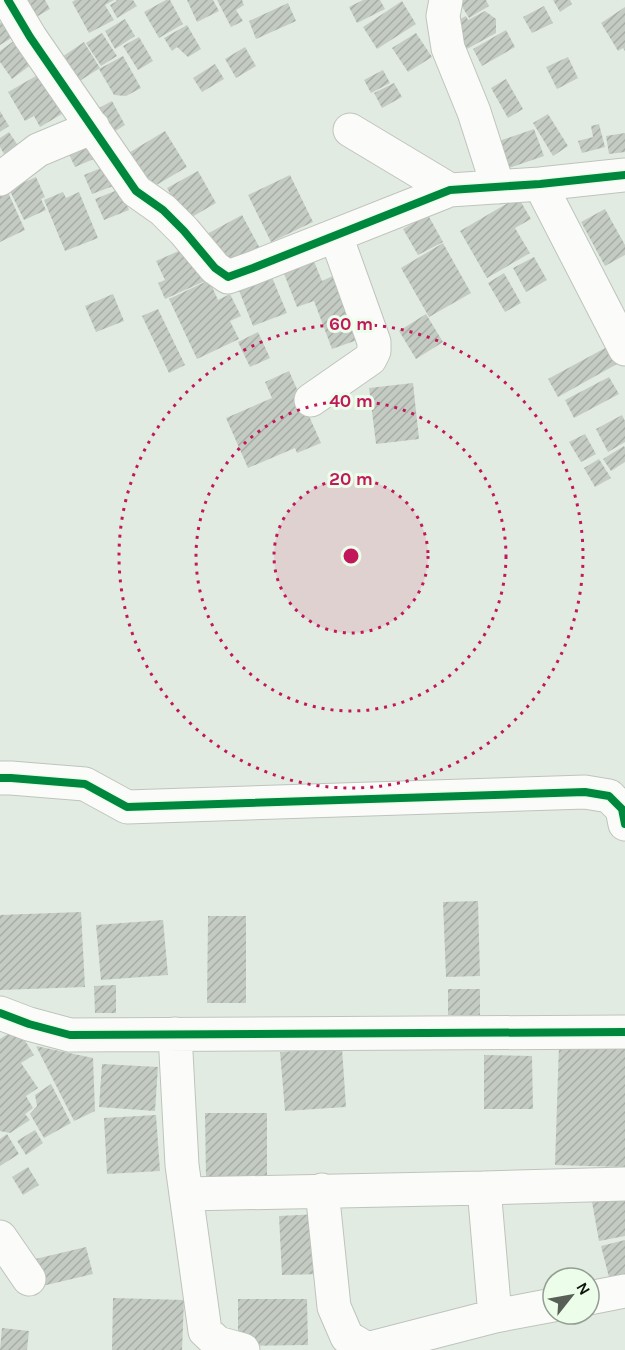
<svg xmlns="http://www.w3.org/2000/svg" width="625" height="1350" font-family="Karla,sans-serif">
  <defs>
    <pattern id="building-hatch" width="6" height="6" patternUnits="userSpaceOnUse" patternTransform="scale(1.5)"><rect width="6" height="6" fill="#c4cbc3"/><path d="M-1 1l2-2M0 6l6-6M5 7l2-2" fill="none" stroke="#a7ada6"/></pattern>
  </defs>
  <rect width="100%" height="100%" fill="#e2ebe1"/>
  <path fill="url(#building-hatch)" d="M20,0h25l5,9 -19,11z
    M75,0h39l-9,5 9,15 -25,13 -17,-31z
    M116,0h17l4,6 -20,12 -7,-13 7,-4z
    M166,0h4l13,24 -24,14 -15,-26z
    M187,0h26l6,11 -22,11z
    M217,0h25l2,5 -8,5 7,11 -12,6z
    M363,0h17l5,9 -28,14 -8,-16z
    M458,0h28l3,6 -20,12z
    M553,0h17l2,4 -12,8z
    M402,1l14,23 -39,25 -14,-22z
    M288,3l8,18 -40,18 -7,-18z
    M544,6l9,17 -21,10 -9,-16z
    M625,7v44l-2,-3 -5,3 -17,-28z
    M485,11l11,8v14l-29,16 -14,-26 13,-7 2,4z
    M125,19l10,17 -20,13 -10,-18z
    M3,21l10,16 -13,8v-22z
    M187,25l14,24 -13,8 -11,-10 -5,4 -8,-13z
    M506,30l9,17 -33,19 -9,-17z
    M102,33l15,23 -16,10 -15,-23z
    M416,33l16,24 -24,15 -16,-24z
    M139,37l14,24 -15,9 -15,-24z
    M15,40l17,24 -20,15 -12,-17v-11z
    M84,42l16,26 -22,14 -16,-25z
    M245,47l11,19 -20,12 -11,-19z
    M123,56l18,32 -15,8 -12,-1 -15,-26z
    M568,57l10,21 -21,11 -11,-22z
    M215,64l9,15 -22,13 -9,-14z
    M50,68l22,40 -32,19 -6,-11 -9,5 -17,-29z
    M383,70l7,13 -19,10 -7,-13z
    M506,79l17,30 -15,9 -17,-30z
    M394,83l8,14 -20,11 -8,-15z
    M112,101l13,24 -16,10 -14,-25z
    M0,111l9,15 -9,6z
    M548,114l20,32 -15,10 -20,-33z
    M599,124l6,23 -23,6 -4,-12 15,-4 -2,-11z
    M534,129l10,27 -35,12 -10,-27z
    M92,131l11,24 -28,12 -11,-23z
    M165,131l22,36 -39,23 -26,-33z
    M9,132l12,18 -14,9 -7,-12v-9z
    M625,133v19l-16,2 -3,-18z
    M108,165l8,20 -24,9 -8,-19z
    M198,171l18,32 -31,18 -18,-33z
    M290,175l23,47 -42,20 -23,-47z
    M36,177l9,20 -4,2 5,11 -22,10 -15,-31z
    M120,189l9,21 -25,10 -9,-21z
    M7,190l18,40 -25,12v-49z
    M63,192l3,6 13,-6 19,46 -33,13 -21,-51z
    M518,197l13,22 -16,9 15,25 -43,25 -27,-47z
    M605,209l20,36v10l-20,11 -24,-44z
    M242,215l20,37 -35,19 -20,-37z
    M428,215l15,27 -25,13 -15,-26z
    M443,243l28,50 -42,24 -28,-49z
    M190,246l15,35 -40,18 -7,-16 7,-3 -9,-19z
    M311,254l11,27 13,-6 25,64 -28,10 -18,-48 -17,6 -16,-41z
    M534,257l13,23 -21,12 -13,-24z
    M504,273l17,30 -16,9 -17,-29z
    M271,275l16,38 -34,13 -15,-38z
    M209,280l9,20 12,-6 11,22 -11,5 9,18 -42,20 -28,-60z
    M113,294l11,27 -28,11 -11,-26z
    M158,309l27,56 -16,8 -27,-57z
    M426,314l17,28 -27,17 -17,-28z
    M258,332l12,26 -20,9 -12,-25z
    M607,347l10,17 -59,33 -10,-18z
    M289,371l32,72 -24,10 -2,-5 -47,20 -22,-50 46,-20 -7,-16z
    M609,377l10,17 -45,24 -9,-18z
    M413,383l6,56 -43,5 -7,-56z
    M622,415l3,6v21l-17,10 -12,-23z
    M585,434l11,20 -15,8 -12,-20z
    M624,446l1,2v14l-14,9 -8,-12z
    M599,459l12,19 -16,9 -11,-19z
    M478,901l2,75 -34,1 -3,-75z
    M81,912l4,75 -85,3v-75z
    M208,916h38v87h-39z
    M163,920l5,55 -67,5 -5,-55z
    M116,985v28h-21l-1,-27z
    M448,989h32v26h-32z
    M17,1028l17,27 -13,8 17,25 -12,8 7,12 -8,6 5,6 -20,13 -10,-2v-92z
    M559,1044l66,3v120l-70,-2z
    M36,1046l57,12 2,53 -21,10z
    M342,1048l4,59 -61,4 -5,-59z
    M484,1055l48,1 1,53h-49z
    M102,1064l56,3 -3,44 -56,-4z
    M51,1084l20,39 -27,15 -14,-24 7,-8 -2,-11z
    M205,1113h62v65l-61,1z
    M156,1115l4,56 -53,3 -3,-56z
    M35,1130l8,13 -17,12 -9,-14z
    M7,1134l12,20 -19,12v-27z
    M28,1167l11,18 -16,10 -11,-18z
    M625,1196v40l-26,5 -7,-39z
    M320,1214l2,60 -40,1 -3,-59z
    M625,1240v41l-14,4 -10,-39z
    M86,1247l7,27 -55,13 -7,-27z
    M113,1298l71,2 -2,50h-70z
    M238,1299h69l1,46 -70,1z
    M2,1328l27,3 -2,19h-27z"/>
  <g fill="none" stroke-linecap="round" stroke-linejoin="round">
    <g stroke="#bec4bd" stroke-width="35">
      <path id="minor" d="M8,0l22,37 106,154 27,19 21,21 31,37 13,9 25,-9 197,-78 90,-6 85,-9
        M446,0l-3,16 5,32 26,64 24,75
        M350,130l100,60
        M0,179l38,-29 55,-23
        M540,184l85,165
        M311,400l59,-41 4,-8v-9l-38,-106
        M0,778h11l74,6 42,23 458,-15 24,4 13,13 3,15
        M0,1013l29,11 41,11 555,-3
        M175,1034l7,131 4,29 298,-6 141,-4
        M484,1188l11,128
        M322,1190l12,117 13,30 20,12 128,-33 58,-11
        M186,1194l19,137 13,12 25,7
        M0,1237l29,42
        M589,1298l36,-7"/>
    </g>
    <use href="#minor" stroke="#fbfcfa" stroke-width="33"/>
    <g stroke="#ecfdea" stroke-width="11">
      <path id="cycleway" d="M8,0l22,37 106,154 27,19 21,21 31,37 13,9 25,-9 197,-78 90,-6 85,-9
        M0,778h11l74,6 42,23 458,-15 24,4 13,13 3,15
        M0,1013l29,11 41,11 555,-3"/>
    </g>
    <use href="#cycleway" stroke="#00873e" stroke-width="8"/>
  </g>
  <circle cx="351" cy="556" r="77" fill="#c2185b" fill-opacity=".12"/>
  <g fill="none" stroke="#c2185b" stroke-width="3" stroke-dasharray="3 6">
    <circle cx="351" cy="556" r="77"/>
    <circle cx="351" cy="556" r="155"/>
    <circle cx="351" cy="556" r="232"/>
  </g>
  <circle cx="351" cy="556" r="9" fill="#c2185b" stroke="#ecfdea" stroke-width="3"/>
  <g font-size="18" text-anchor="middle" font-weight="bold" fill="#c2185b" stroke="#ecfdea" stroke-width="6" stroke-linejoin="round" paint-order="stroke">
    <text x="351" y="330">60 m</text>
    <text x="351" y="407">40 m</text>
    <text x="351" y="485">20 m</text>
  </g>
  <g transform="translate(571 1296) rotate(59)"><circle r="28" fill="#ecfdea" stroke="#939f92" stroke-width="1.5"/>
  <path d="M0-4.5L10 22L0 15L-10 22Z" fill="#585f57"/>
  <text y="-9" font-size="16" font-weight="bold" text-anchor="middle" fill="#0e130d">N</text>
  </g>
</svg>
